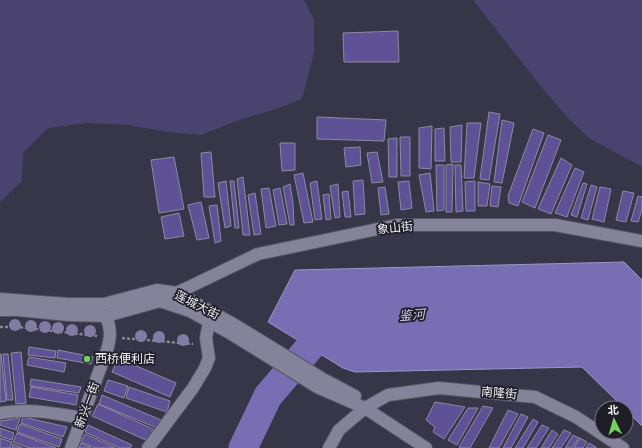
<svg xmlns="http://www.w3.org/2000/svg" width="642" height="448" font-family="'Roboto Serif','Noto Sans SC',serif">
  <rect width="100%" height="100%" fill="#373548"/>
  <path fill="#4b436f" d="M0,0h304l10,20v32l-12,47 -26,10 -37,11 -38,15 -33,-3 -40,-7 -41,-2 -39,5 -25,25 -1,28 -22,21z
    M473,0h169v167l-53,-29 -21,-20 -25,-29z"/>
  <path fill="#796db3" stroke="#9e95c9" d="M624,262l18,18v146l-16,-16v-2h-2l-42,-41 -227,5 -12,-4 -75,-46 27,-52z"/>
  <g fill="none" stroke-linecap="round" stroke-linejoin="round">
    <path stroke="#796db3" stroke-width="29" d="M243,448l25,-52 65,-76h3"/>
  </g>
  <path fill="#5e5195" stroke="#8d8aa1" d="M398,31l1,31h-55l-1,-29z
    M489,112l11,2 -11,66 -9,-1z
    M317,117l69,3 -2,21 -67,-2z
    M502,120l12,3 -12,60 -8,-1z
    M467,123h14l-7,55h-10z
    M462,125l-1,37h-10l-1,-35z
    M432,126l-1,43 -12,-1v-40z
    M444,128l1,33h-10v-32z
    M533,129l11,4 -26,73 -9,-3 -1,-7z
    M548,135l13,5 -26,68 -13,-6z
    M400,137h10v39h-9z
    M397,138v39h-8l-1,-38z
    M280,143h15v27l-13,1z
    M360,147l1,18 -15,2 -2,-19z
    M211,152l4,45h-11l-3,-44z
    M377,152l6,30 -11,1 -5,-30z
    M174,157l10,52 -25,4 -8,-53z
    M561,158l11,7 -21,49 -13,-5z
    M453,164l-1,48h-6v-47z
    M436,165h8v45l-7,1z
    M455,165h6l2,46 -7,1z
    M575,168l9,4 -17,45 -12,-4z
    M303,173l10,49 -9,1 -10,-48z
    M430,173l4,38 -8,1 -7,-37z
    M243,177l7,58h-7l-6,-56z
    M363,180l2,34 -10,1 -2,-34z
    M226,181l5,45 -6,2 -7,-45z
    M230,181h4l5,47h-4z
    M317,181l5,38 -7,1 -5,-37z
    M409,181l3,27 -11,2 -3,-28z
    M475,181v30h-9l-1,-29z
    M478,182l12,2 -3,22h-9z
    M583,183l4,1 -10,33 -6,-2z
    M290,184l3,19 1,22h-4l-7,-38z
    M338,184l2,33 -5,1 -5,-32z
    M591,185l6,2 -9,33 -7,-2z
    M492,186l9,1 -3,20 -8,-1z
    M385,187l4,27 -8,1 -3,-27z
    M600,187l11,2 -7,33 -12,-3z
    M269,188l7,38 -10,2 -5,-39z
    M280,188l7,36 -8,1 -6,-35z
    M348,191l3,26h-6l-3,-25z
    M623,191l11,2 -8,29 -10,-2z
    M255,193l6,41 -7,1 -6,-40z
    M329,194l2,25 -5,1 -3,-25z
    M638,196l4,1v13l-4,12 -7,-1z
    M201,202l8,36 -12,2 -9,-35z
    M217,205l4,36 -6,2 -6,-37z
    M179,213l5,23 -19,3 -4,-22z
    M29,347l27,4 -1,7 -27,-3z
    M58,350l35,7 -2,7 -34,-6z
    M21,352l5,51 -10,1 -5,-51z
    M0,354h1l5,47 -6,1z
    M3,354h5l5,46h-6z
    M29,357l37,6 -2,9 -37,-7z
    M118,358l58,25 -6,14 -58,-25z
    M31,379l50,8 -2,6 -49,-7z
    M108,380l20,6 -4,12 -20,-7z
    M31,387l47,8 -2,10 -47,-8z
    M129,387l41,14 -3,11 -41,-14z
    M102,395l59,25 -4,8 -58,-24z
    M435,402l30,5 -21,32 -11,-7 2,-5 -9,-7z
    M98,404l55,25 -5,12 -56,-25z
    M483,406l10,2 -23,40h-8l-3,-1z
    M468,408h10l-21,37 -9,-5z
    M508,410l10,4 -19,34h-10z
    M521,414l7,3 -17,31h-8z
    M23,417l44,10 -4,10 -42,-14z
    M20,418l-4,12 -16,-5v-4z
    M533,419l5,3 -15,26h-8z
    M20,424l42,15 -3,8 -42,-15z
    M88,425l44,20 -2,3h-10l-35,-16z
    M542,425l7,3 -13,20h-9z
    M0,428l14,5 -2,7 -12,-4z
    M552,430l6,4 -9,14h-8z
    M564,430l7,3 -10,15h-9z
    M17,433l39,15h-27l-16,-6z
    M85,434l31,14h-21l-14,-6z
    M573,435l6,3 -7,10h-7z
    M0,438l12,4 -2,6h-10z
    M580,438l7,4 -4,6h-9z
    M81,443l10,5h-12z
    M589,443l7,4v1h-10z
    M13,444l10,4h-11z"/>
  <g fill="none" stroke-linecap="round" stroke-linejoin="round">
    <g stroke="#565464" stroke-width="14">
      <path id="street" d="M0,413c31,-5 52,0 82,5
        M71,448l36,-98c4,-13 4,-21 -1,-34
        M148,448l45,-60 12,-20 4,-10 -3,-20 3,-16
        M329,448l10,-18 26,-22 23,-13 51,-7 96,9 41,20 47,31"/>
    </g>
    <g stroke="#565464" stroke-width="14">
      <path id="secondary" d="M0,299l68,5h36l53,-14 20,3 58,32 88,54 32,17
        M160,301l98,-47 139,-29h158l87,16
        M0,310h18l50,5 38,1 54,-15 30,10 38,21 89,55 48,21 61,40"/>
    </g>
    <path stroke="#898796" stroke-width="2.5" stroke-dasharray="3 2" stroke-linecap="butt" d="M0,327h18l79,9
      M122,338l71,6"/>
    <use href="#street" stroke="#858399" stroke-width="12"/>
    <use href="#secondary" stroke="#858399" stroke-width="12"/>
  </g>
  <g fill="#827ca5">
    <circle cx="15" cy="325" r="6"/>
    <circle cx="31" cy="326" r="6"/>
    <circle cx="45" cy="327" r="6"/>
    <circle cx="58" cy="328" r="6"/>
    <circle cx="72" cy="330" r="6"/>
    <circle cx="90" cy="331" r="6"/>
    <circle cx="141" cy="336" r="6"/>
    <circle cx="159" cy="337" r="6"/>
    <circle cx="183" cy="340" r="6"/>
  </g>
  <circle fill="#70d35f" stroke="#1f1e26" stroke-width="1.5" cx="87" cy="359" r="4"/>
  <g text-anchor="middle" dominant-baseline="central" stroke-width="3.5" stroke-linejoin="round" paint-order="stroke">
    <g font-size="12" fill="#f4f3fd" stroke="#1f1e26">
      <text transform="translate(395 228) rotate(-6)">象山街</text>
      <text transform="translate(197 305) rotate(27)">莲城大街</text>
      <text transform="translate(499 393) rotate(5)">南隆街</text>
      <text transform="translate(87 405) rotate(-70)">新兴一街</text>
    </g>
    <g font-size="12" fill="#f4f3fd" stroke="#1f1e26" text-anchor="start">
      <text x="95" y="359">西桥便利店</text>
    </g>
    <g font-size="13" font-style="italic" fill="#d0cbf2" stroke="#1f1e26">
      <text transform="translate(412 315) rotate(-4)">鉴河</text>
    </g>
  </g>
  <g transform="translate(614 420) rotate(355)"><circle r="19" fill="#1f1e26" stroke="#74737c"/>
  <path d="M0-3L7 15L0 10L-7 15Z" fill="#70d35f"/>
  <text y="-6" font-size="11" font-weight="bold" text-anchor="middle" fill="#f4f3fd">北</text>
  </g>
</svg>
